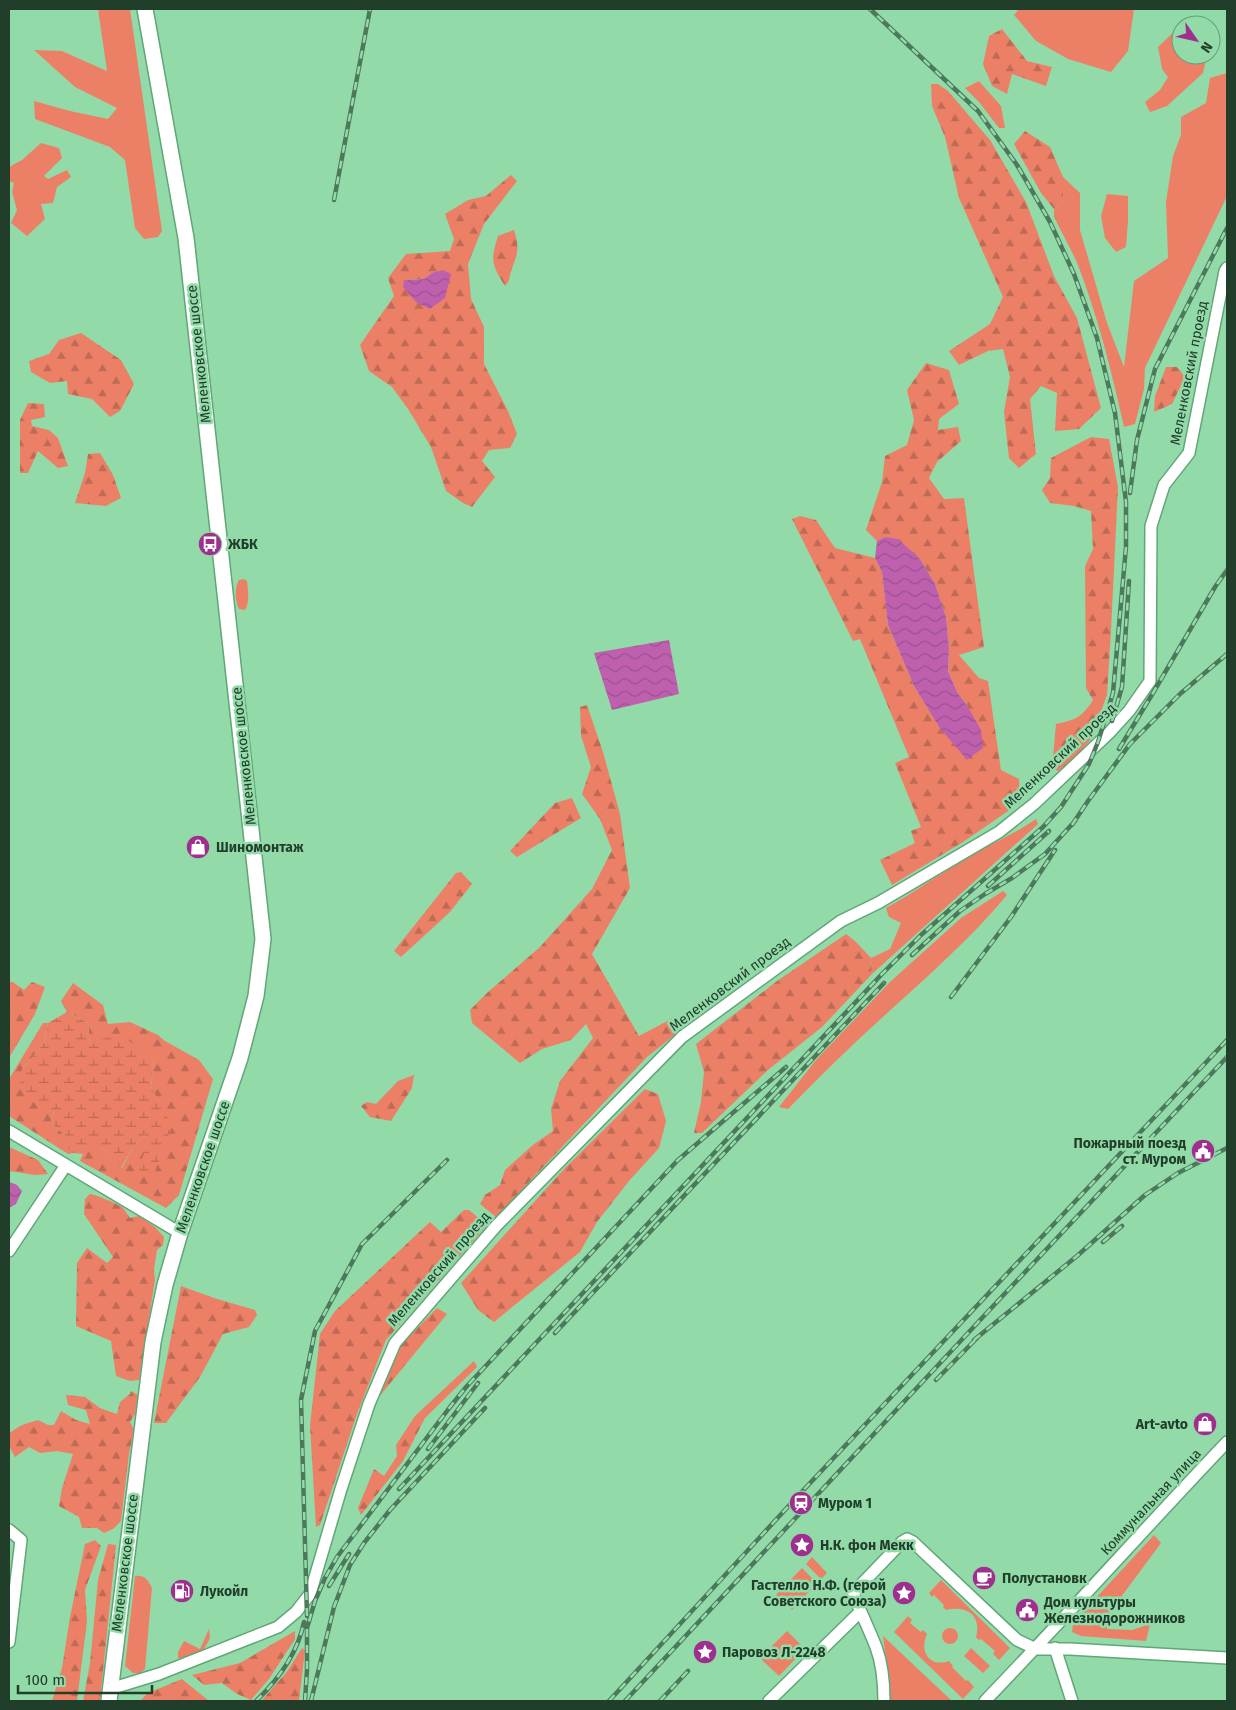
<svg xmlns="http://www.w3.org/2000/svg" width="1236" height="1710" font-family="'Fira Sans',sans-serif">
  <defs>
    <pattern id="forest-firs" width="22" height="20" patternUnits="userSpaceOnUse" patternTransform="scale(1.25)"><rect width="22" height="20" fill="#ec8067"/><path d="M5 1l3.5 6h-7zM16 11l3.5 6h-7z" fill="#bf6a55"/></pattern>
    <pattern id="wetland-marsh" width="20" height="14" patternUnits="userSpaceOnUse" patternTransform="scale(1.25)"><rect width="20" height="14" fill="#ec8067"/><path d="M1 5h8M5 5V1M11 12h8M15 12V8" fill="none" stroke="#bf6a55"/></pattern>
    <pattern id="water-waves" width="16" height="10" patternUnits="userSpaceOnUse" patternTransform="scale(1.25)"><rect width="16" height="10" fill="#bf60af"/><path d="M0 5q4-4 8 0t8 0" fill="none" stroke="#9b518f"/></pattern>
  </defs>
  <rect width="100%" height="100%" fill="#93daa9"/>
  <path fill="#ec8067" d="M98,9h32l32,222 -4,6 -14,2 -9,-11 -10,-68 -15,-13 -75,-28 -1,-18 36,10 38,8 9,-11 -42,-21 -41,-37 28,1 45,20z
    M1019,9h115l-6,42 -17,21 -43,-13 -32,-18 -22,-26z
    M1181,28v27h26l-4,18 -36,33 -17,6 -5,-10 15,-12 8,-13 -6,-8 -4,-22 19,-18z
    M1227,73v123l-82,172 -1,21 -9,35 -11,3c-12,-54 -26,-110 -46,-162 -7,-16 -16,-32 -24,-48v-8l9,-8v-24l17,16v37l27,93 17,44 10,-86 34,-23 -2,-56 7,-46 8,-21v-18l25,-14 4,-25z
    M979,81l22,25 4,22h-6l-20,-26 -14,-14z
    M41,143l18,5 3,10 -18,18 4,3 19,-9 4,7 -14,10 -4,16 -12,1 4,15 -18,17 -16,-13 6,-13 -5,-18 2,-9 -5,-2v-14l13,-7z
    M1107,194l21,2v25l-2,26 -10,5 -11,-14 -4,-22z
    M244,579l3,2c1,9 3,21 -2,29l-6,-1c-4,-9 -5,-20 0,-29z
    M1036,819l2,5 -166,150 -1,-16 19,-9 11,-26 -12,-6 -3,-9c31,-17 59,-38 89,-55 21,-11 42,-21 61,-34z
    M1003,891l4,4c-44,53 -98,97 -148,144 -25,23 -48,47 -71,70l-9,-2 37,-47 74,-78 71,-64z
    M1154,1535l7,8 -54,73v13l25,1 18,-6 -4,17 -65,-5 -9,-4 1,-8 21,-24z
    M812,1557l15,16 -6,6 -15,-15z
    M802,1568l15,15 -25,27 -16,-15z
    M135,1576c10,-1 13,4 17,12l-7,81 -5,4h-7l-8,-7z
    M941,1580l69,68 -11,12 -6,-6 2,-3 -14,-12 -2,1 -3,-3c6,-22 -10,-32 -30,-27l-3,-3 1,-2 -10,-10 -2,2 -3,-4z
    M908,1616l4,4 -2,3 11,9 2,-2 4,4c-8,17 2,34 22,27l4,5 -1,1 14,14 2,-1 6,7 -11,12 -69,-67z
    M942 1636a8 8 0 1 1 16 0a8 8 0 1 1-16 0Z
    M209,1629l1,9 -8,15 -18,6 -6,-1v-6l6,-11 16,8z
    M787,1631l18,18 -26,27 -19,-18z
    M883,1636l69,65h-61z
    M971,1648l19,18 -7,7 -19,-17z"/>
  <path fill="url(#forest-firs)" fill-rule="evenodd" d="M1002,29l25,32 25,6 -6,19 -34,-12 -5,20 -15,-8 -9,-22 6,-28z
    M931,84h7l10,7 42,49 36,62 28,74 23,42 24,90 -22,21 -24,2 2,-38 -16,-7 -11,13 6,55 -17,14 -10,-10 -5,-46 6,-35 -7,-28 -15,2 -29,14 -10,-14 41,-27 13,-27 -44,-99 -14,-61 -13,-31z
    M1025,131l25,16 13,30v24l-9,8 -13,-16 -27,-49z
    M511,175l6,6 -33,43 -16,40 3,35 13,28v37l24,47 9,23 -7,14 -21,2 -7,11 13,16 -23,30 -9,-4 -17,-12 -15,-44 -23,-38 -16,-22 -23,-16 -9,-26 34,-49 -6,-18 18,-24 44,-3 4,-12 -9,-25 23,-14 18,-4zM432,273l-16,29 -12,-22 20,-1z
    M514,230c7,22 2,25 -4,45 -1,5 -1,7 -5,11 -13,-21 -15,-25 -7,-50z
    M81,333l40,27 13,24 -14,27 -10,6 -18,-18 -24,-5 -1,-13 -17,2 -19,-11 -2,-11 20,-7 10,-14z
    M926,363l23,7 10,34 -20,15 -1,11 20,-3 3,14 -24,21 -8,16 15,21 20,-1 20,149 -25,8 20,23 9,3 13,89 18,9 1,24 -57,39 -71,43 -12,-25 35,-17 -4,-12 10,-4 -26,-64 14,-6 -49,-118 -7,2 -61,-122 8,-3 16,4 19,28 40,10 7,14 6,53 26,61 25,41 29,-20 -11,-15 -9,-21 1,-23 -3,-31 -11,-33 -15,-25 -35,-22 -8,4 -11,-11 16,-48 3,-26 22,-11 7,-25 -7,-30z
    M1166,367h11l8,10 -13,27 -18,8 1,-16z
    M28,403l16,1 1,13 -14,3 1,6 17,4 9,8 10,28 -10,2 -20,-17 -10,22h-8v-53z
    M1091,437l18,2 9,48 -7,144 -4,64 -16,44 -16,19 -17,13 -6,-3 4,-44c20,-4 26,-7 37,-24l-7,-12 -1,-122 8,-17 -2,-38 -17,-5 -24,-3 -8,-13 8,-12 1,-20z
    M100,453l13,22 8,23 -15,8 -31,-3 10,-30 3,-19z
    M587,705l16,47 17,62 10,74 -38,66 47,82 34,-18 4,15 -30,24 -151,160 -16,-13 5,-9 15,-10 5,-15 29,-26 19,-13 -2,-22 9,-28 33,-43 -7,-14 -15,16 -29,9 -22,14 -48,-40 -2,-13 18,-18 52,-45 52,-58 20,-39 -12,-31 -18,-25 9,-27 -10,-31 -1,-29z
    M572,798l9,20 -64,39 -7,-6 45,-48z
    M461,872l11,12 -22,28 -49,45 -7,-6 62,-78z
    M846,934l10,8 15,16 1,16 -50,53 -54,43 -66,63h-8l7,-31 3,-30 -8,-28 81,-63z
    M9,982h4l11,8 8,-8 13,5 -10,27 -26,44z
    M73,983l30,22 5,19 22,-2 28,13 7,6 34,19 14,19 -34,116 -13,13 -86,-47 7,-17 18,6 17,18 10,-19 12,-14 6,7 4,32 6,-69 -9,-18 3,-27 -64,-13 -2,-24 -21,-11 -6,-11z
    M43,1023h5l-4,20 -22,27 32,40 -2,14 14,12 -1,9 8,8 -5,1 -59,-38v-37z
    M414,1075l-2,13 -21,33 -21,-4 -9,-11 6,-4 9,2 22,-23z
    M645,1089l13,5 8,27 -7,27 -30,33 -32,41 -17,30 -86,70 -16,-12 -17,-27 104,-115z
    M9,1147l29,13 10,14 -13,1 -26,-4z
    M90,1194c5,0 27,10 32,13 3,3 5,7 8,11l9,-2 16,11 9,10 -1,8 -6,5 -3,20 1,10 -16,100 -9,1 -14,-5 -5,-35 -35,-15 1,-63 10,-15 20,15 6,-6 -29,-43 1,-15z
    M464,1210h5l18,15 -101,115 -29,74 -37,111 -4,2 -6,-102 10,-91 15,-23 95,-89 11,10z
    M181,1286l33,12 41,12 2,5 -8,12 -26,7 -23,43 -34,46h-12z
    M437,1308l10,6 -73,89 2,-11 25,-47z
    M474,1361l3,6 -52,51 -22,43 -42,54 -3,-7 16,-39 10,7 13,-20 -1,-11 19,-29z
    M131,1391l7,4 -3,19 -5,8 4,8 -5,24 -8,67 -8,8 -9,4 -7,-5h-15l-3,-11 -20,-11 3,-18 11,-34 -16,-3 -17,2 -11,-6 -14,10 -6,-11v-13l13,-8 16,-5 10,5h6l7,-14 15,9 14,4 -4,-14 -18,-5 -2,-10 19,2 15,11 17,6 3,-12 10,-8z
    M95,1540l6,6 -16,44 2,31 -10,80h-25l10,-33 8,-51 15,-73z
    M108,1544l8,1 -16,156h-17l7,-38 8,-83z
    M295,1631v8l-26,40 -18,21 -14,-6 -15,-11 -18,2 -12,-10 48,-12z
    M798,1647l3,1v4l-20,20h-3l-1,-4z
    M302,1648l3,2 -6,51h-38l25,-28z
    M182,1679l27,22h-69l8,-8z"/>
  <path fill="url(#wetland-marsh)" d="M67,1012l21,11 2,23 21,-11 17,5 26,20 -3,27 21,39 -18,48 -17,-4 12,-28 -5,-7 -12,14 -11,19 -16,-18 -17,-5 -5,9 -10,-1 -9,-8 2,-9 -14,-12 2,-14 -11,1 -23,-22 2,-19 22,-27 4,-20z"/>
  <path fill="url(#water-waves)" d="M443,270l8,4 -6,24 -15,11 -14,-7 -13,-15 1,-7 20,-1 8,-6z
    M885,537l13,2 22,20 15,25 11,33 3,31 -1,23 9,21 11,15 13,23 2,18 -16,12 -28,-33 -25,-41 -26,-61 -6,-53 -7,-14 2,-17z
    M669,640l10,54 -67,16 -18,-57z
    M9,1182l8,3 5,6 -6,13 -7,4z"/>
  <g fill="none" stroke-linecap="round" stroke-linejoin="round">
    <g stroke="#60a678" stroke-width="14">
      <path id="minor" d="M9,1131l171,102
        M9,1251l57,-86
        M9,1530l12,10 -12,102
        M1055,1648l17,53
        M110,1689l49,-15 119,-47 18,-15 14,-18 31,-105 28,-85 26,-61 102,-118 185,-188 159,-116 37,-18 121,-71 35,-28 75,-71 20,-22 21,-30 1,-155 13,-41 25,-32 36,-182 2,-3
        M769,1701l91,-89
        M884,1701c0,-17 -2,-38 -8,-54 -7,-18 -16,-36 -23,-54l49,-51 5,-3 6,3 104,98 19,9h34l157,9
        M985,1701c82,-85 160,-173 242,-259"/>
    </g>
    <g stroke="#60a678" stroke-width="18">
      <path id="major" d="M109,1701l44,-359 12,-57 15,-52 60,-175 16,-62 7,-57 -77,-701 -41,-229"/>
    </g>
    <use href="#minor" stroke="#fff" stroke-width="11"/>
    <use href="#major" stroke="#fff" stroke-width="15"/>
    <g stroke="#4c795b" stroke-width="4.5">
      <path id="rail" d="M334,200l36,-191
        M1130,493l7,-53 18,-71 72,-141
        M1112,721l10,-34 7,-106
        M1119,749l34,-56 62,-106 12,-17
        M1072,825l16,-24 42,-57 50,-50 47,-40
        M988,886l61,-55
        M912,955l48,-44 25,-17 27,-16 33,-24 30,-33
        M951,997l60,-80 44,-67
        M1103,1242l19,-16
        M555,1333l329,-350
        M974,1340l103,-84 68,-61 33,-22 49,-25
        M936,1380l42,-43
        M428,1449l50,-66
        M399,1489l483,-515 39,-39 122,-108 18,-20 28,-43 9,-22 15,-49 13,-146v-45l-11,-89 -18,-75 -23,-64 -24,-52 -33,-57 -39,-54 -108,-102
        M329,1586l20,-32
        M307,1616l-6,-216 14,-69 47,-87 85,-84
        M256,1701c22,-21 42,-49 48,-79
        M305,1701l2,-31v-42l8,-27 10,-23 12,-21 113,-150 17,-21 211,-226 108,-93
        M311,1701l23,-94 16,-42 14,-22 26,-33 95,-102
        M609,1701l187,-203 431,-458
        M625,1701l371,-398 231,-246
        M660,1701l28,-30"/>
    </g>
    <use href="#rail" stroke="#93daa9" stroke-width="2.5" stroke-dasharray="8" stroke-linecap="butt"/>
  </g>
  <defs>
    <g id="bus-disc" transform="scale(1.25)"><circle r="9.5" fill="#9e2f8e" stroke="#93daa9"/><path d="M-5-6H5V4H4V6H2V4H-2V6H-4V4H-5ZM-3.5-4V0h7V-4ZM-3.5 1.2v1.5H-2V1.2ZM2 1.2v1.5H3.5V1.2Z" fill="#fff"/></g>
    <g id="shop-disc" transform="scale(1.25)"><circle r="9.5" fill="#9e2f8e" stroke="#93daa9"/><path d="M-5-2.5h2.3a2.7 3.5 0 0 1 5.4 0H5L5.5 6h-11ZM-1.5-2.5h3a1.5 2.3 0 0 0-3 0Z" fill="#fff"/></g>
    <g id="civic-disc" transform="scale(1.25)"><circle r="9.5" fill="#9e2f8e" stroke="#93daa9"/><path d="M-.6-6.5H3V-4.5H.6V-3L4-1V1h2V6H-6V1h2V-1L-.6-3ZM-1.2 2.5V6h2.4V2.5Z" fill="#fff"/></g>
    <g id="station-disc" transform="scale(1.25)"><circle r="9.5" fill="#9e2f8e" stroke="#93daa9"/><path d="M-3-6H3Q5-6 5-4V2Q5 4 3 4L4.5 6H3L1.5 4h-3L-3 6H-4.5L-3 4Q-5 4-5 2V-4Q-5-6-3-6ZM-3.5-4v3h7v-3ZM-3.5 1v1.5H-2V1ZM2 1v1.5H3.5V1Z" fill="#fff"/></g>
    <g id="sight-disc" transform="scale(1.25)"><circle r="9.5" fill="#9e2f8e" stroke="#93daa9"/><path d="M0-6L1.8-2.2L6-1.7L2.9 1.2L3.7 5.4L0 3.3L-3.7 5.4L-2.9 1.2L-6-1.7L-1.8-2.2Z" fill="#fff"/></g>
    <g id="cafe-disc" transform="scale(1.25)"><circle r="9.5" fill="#9e2f8e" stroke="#93daa9"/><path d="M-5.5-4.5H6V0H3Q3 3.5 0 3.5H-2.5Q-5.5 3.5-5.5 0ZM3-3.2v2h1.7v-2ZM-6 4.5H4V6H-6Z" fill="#fff"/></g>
    <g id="fuel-disc" transform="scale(1.25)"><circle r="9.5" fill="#9e2f8e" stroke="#93daa9"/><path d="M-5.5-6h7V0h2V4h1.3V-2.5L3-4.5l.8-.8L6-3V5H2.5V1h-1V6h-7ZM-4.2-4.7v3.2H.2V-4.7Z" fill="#fff"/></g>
  </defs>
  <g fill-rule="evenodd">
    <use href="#bus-disc" x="210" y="544"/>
    <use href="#shop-disc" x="198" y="847"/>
    <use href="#civic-disc" x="1203" y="1151"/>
    <use href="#shop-disc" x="1205" y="1424"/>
    <use href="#station-disc" x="801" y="1503"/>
    <use href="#sight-disc" x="802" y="1545"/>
    <use href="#cafe-disc" x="984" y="1578"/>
    <use href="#fuel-disc" x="182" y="1591"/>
    <use href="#sight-disc" x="904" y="1593"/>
    <use href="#civic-disc" x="1027" y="1610"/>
    <use href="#sight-disc" x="705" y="1652"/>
  </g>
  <g text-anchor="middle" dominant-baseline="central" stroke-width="5" stroke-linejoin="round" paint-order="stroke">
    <g font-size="14" fill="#213e2b" stroke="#93daa9">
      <text transform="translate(199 354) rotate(-96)">Меленковское шоссе</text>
      <text transform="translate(1189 373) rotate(-79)">Меленковский проезд</text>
      <text transform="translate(244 756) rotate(-96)">Меленковское шоссе</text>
      <text transform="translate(1060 756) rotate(-43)">Меленковский проезд</text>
      <text transform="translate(730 984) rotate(-37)">Меленковский проезд</text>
      <text transform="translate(203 1167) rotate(-71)">Меленковское шоссе</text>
      <text transform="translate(439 1269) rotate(-49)">Меленковский проезд</text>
      <text transform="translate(1151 1502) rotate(-47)">Коммунальная улица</text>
      <text transform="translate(125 1563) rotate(-83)">Меленковское шоссе</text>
    </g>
    <g font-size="14" font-weight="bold" fill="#213e2b" stroke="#93daa9" text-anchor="start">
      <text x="228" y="544">ЖБК</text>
      <text x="216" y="847">Шиномонтаж</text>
      <text x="1186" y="1143" text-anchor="end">Пожарный поезд<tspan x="1186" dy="16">ст. Муром</tspan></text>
      <text x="1188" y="1424" text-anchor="end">Art-avto</text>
      <text x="818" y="1503">Муром 1</text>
      <text x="820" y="1545">Н.К. фон Мекк</text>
      <text x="1002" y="1578">Полустановк</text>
      <text x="886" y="1585" text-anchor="end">Гастелло Н.Ф. (герой<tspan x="886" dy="16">Советского Союза)</tspan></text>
      <text x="200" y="1591">Лукойл</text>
      <text x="1044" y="1602">Дом культуры<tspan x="1044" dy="16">Железнодорожников</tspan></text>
      <text x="722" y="1652">Паровоз Л-2248</text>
    </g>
  </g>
  <rect width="1236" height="1710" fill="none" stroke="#213e2b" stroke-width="20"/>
  <g transform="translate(1196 40) rotate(124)"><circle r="24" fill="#93daa9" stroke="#659c77"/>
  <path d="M0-4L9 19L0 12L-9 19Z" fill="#9e2f8e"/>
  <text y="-8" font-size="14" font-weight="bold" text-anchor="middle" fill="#213e2b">N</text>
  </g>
  <path d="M18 1685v8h134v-8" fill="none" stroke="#213e2b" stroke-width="2.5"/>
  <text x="25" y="1685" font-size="15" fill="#213e2b" stroke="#93daa9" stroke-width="4" paint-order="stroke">100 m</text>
</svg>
